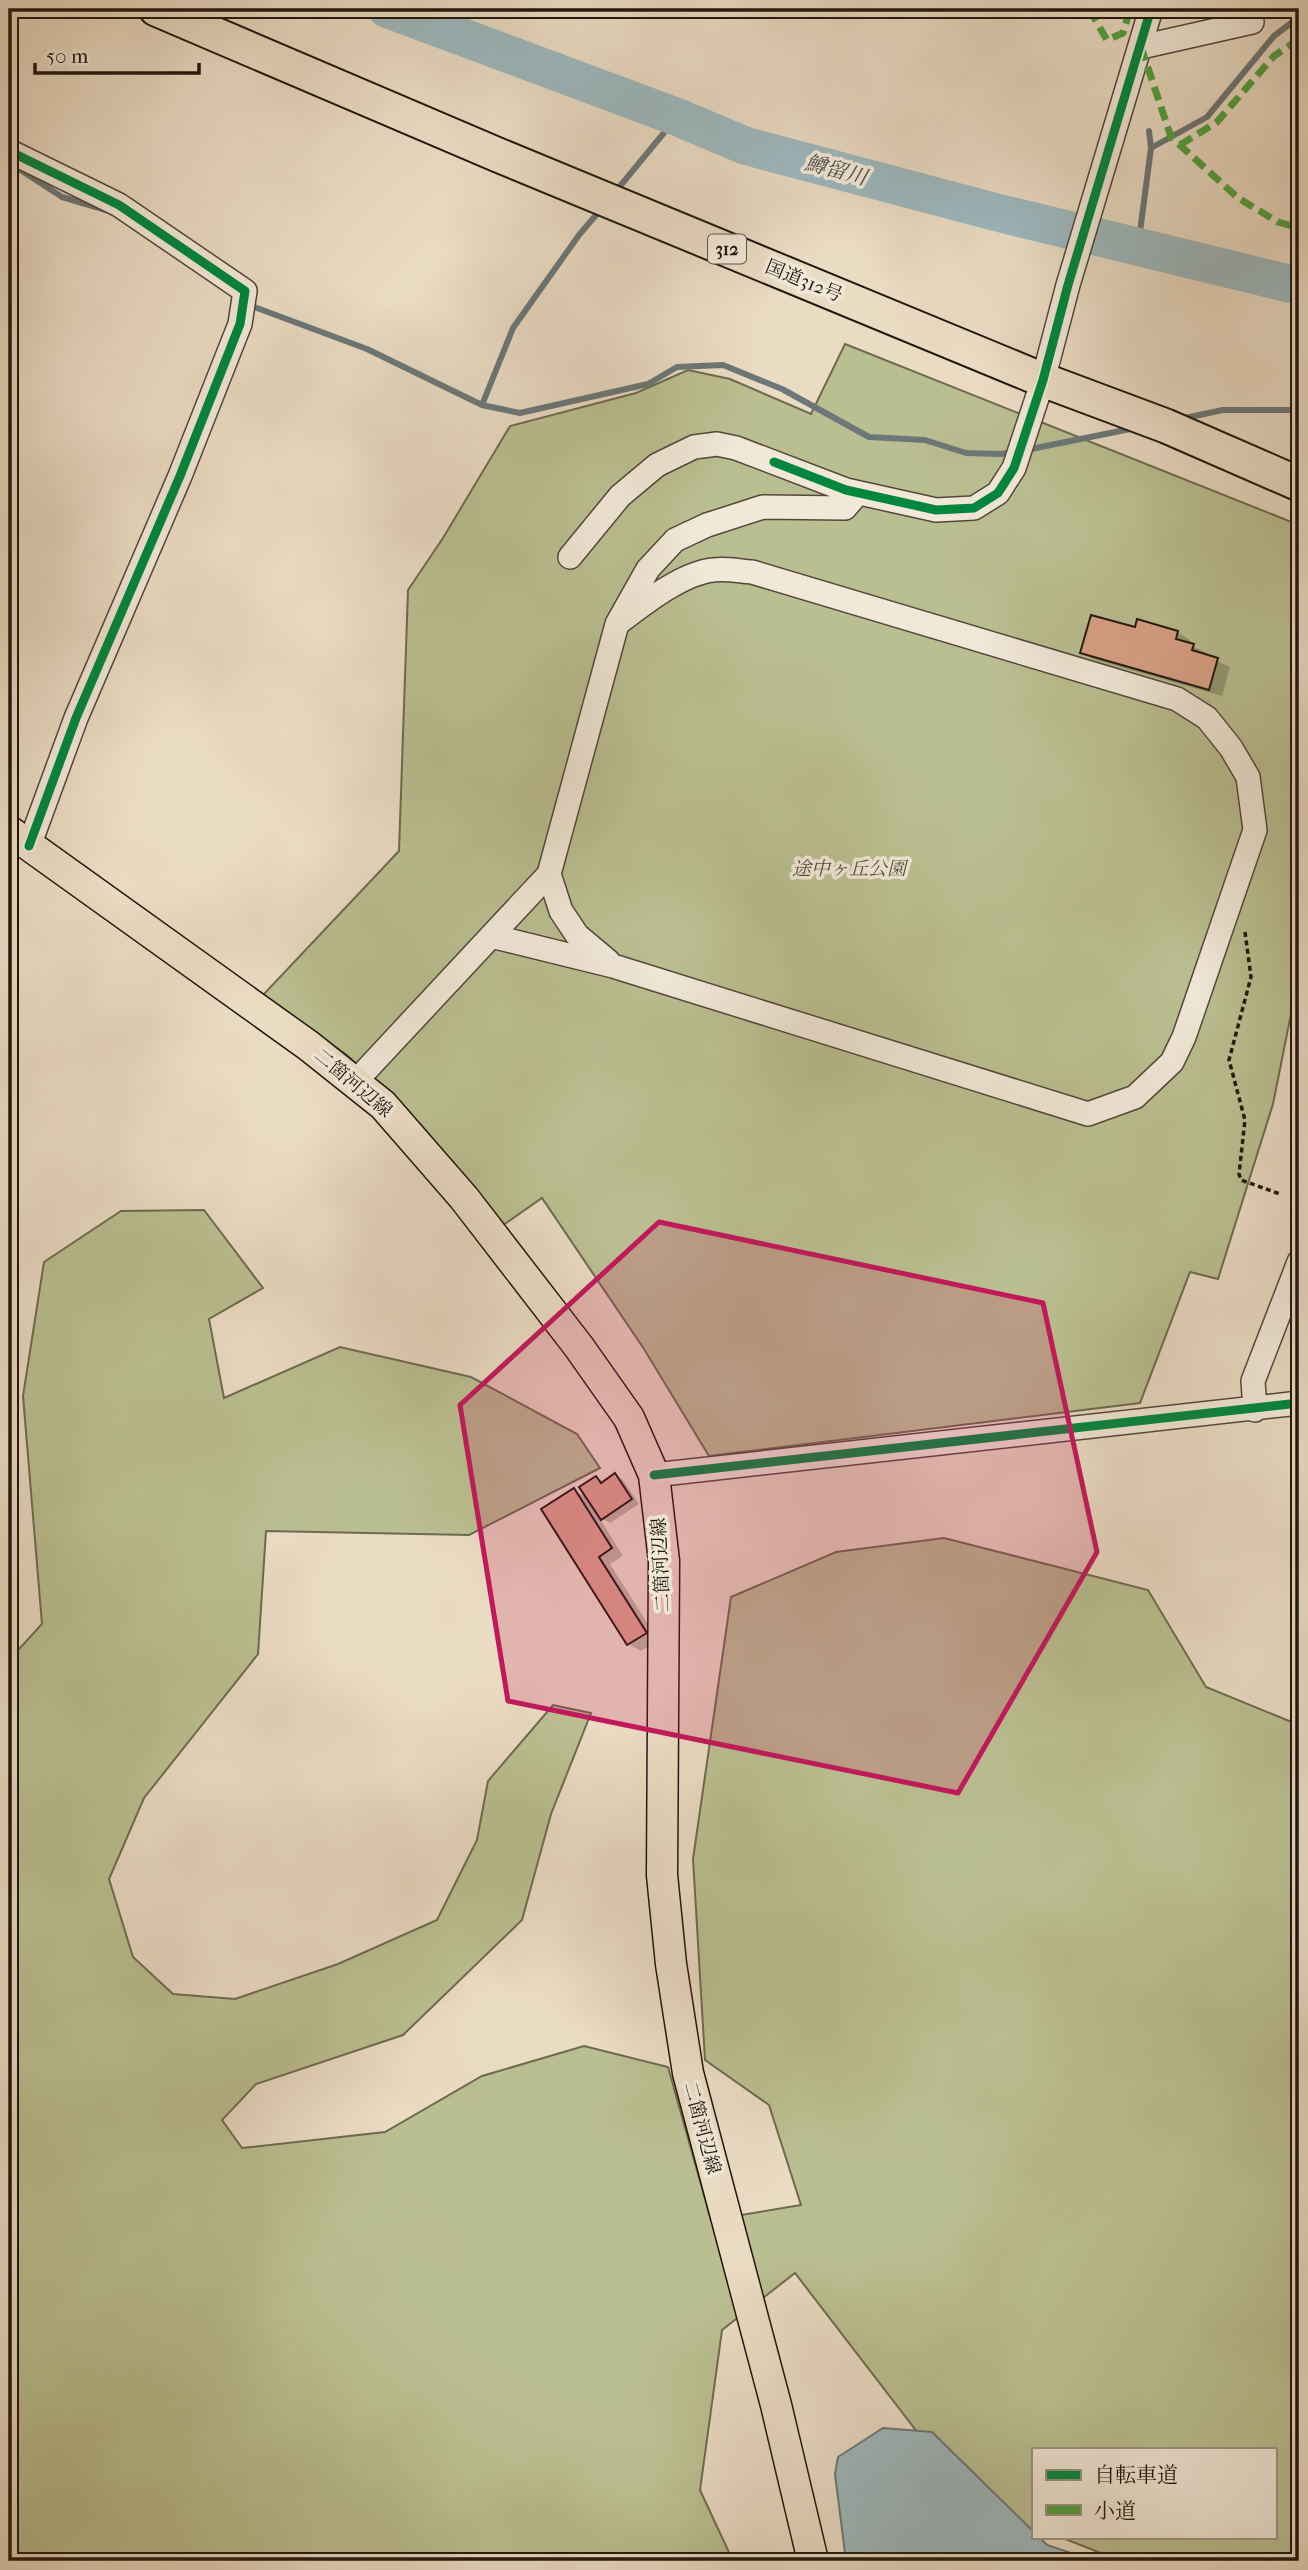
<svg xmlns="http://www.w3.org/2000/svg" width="1308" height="2570" font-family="'IM FELL French Canon','Noto Serif JP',serif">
  <rect width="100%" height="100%" fill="#eadbc3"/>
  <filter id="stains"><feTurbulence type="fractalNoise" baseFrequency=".00286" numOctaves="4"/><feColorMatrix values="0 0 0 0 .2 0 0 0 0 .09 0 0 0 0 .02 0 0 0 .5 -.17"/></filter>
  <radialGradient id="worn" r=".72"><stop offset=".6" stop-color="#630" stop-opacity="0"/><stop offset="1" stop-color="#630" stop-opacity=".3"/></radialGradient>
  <path fill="#babf91" stroke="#6d6a50" stroke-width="2" d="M845,344l454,181v449l-26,130 -55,175 -28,-7 -50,131 -431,53 -65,-107 -102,-151 -40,28 -81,-101 -74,-70 -85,-59 137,-145 9,-261 35,-52 67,-112 126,-33 52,-23 42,9 81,35z
    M204,1210l59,78 -54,31 15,79 116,-51 131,30 106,57 23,34 -131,67 -203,-4 -8,123 -114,144 -35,81 24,78 40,37 62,5 103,-35 99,-44 40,-80 11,-59 65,-76 38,8 -40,101 -29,106 -119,115 -147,49 -34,36 20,28 143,-16 97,-56 102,-30 84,21 43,153 90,-15 -32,-100 -64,-45 -12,-201 38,-262 105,-45 108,-14 204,52 58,97 93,38v836h-178l-61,-24h215v-88h-242v82l-14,-3 -91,-82 -133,-173 -73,57 -22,160 33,71h-724v-901l33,-36 -19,-228 21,-134 77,-51z"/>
  <path fill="#9db8be" stroke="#6b7778" stroke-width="2" d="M883,2428l49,4 101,99v6h6l8,8 48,16h-249l-11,-87 3,-17z"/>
  <path fill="#0003" d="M1177,632l13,8 -1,4 17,9 -1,3 25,11 -8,29 -127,-36 -13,-7z
    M615,1475l8,5 16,24 -29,19 -12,-7 25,40 -13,8 48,76 -17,11 -13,-7 -54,-154 15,9 7,-21 8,4z"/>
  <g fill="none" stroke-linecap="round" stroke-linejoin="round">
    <path stroke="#6b7778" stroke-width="6" d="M1172,15l2,-6
      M1151,148l56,-31 67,-81 25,-19
      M13,165l49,32 44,13
      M616,191l61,-74
      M1138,247l13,-99 -2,-17
      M249,305l118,44 115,56 38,8 128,-29 29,-17 46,-2 59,24 87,48 56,3 41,13 34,1 15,-2
      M482,405l31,-77 66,-93 23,-27
      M1180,419l43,-9h76
      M1026,450l109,-22"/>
    <path stroke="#9db8be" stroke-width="38" d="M387,9l290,108 69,29 253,67 300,73"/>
  </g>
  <path fill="#daa188" stroke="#20160e" stroke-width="2" d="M1091,615l44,12 2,-8 41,12 -2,8 18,5 -2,6 26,8 -9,32 -129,-37z
    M615,1473l17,26 -31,21 -22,-33 17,-11 5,7z
    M574,1488l38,60 -13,9 48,76 -20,12 -86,-136z"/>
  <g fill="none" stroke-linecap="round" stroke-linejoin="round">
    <g stroke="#52473b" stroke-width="26">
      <path id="minor" d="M1141,47l111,-25
        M9,151l110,54 126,86 -5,33 -60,152 -104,242 -47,128
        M570,557l50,-61 37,-31 37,-18 23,-3 19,4 110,42 90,20 38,-2 24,-15 16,-25 29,-88 25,-95 83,-276
        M549,874l12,37 16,24 31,26
        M491,936l122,30 475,148 47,-17 37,-35 12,-25 71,-207 -7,-53 -17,-29 -24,-30 -30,-19 -425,-127c-13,-1 -27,-4 -39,-2 -31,3 -71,35 -96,54
        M356,1081l193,-207 68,-250 31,-55 27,-29 32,-15 56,-18 82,1 13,-15
        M1255,1410l-2,-29 46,-119
        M654,1475l645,-72"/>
    </g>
    <g stroke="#20160e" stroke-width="33">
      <path id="major" d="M9,831l300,215 74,59 81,93 115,149 50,71 25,57 10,86 -2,314 9,89 17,109 88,332 37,156"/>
    </g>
    <g stroke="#20160e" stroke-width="37">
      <path id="highway" d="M156,9l342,146 545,225 123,46 133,58"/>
    </g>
    <path stroke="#20160e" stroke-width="3.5" stroke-dasharray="5 3.5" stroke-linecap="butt" d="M1245,932l6,45 -22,83 16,60 -6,54 2,6 39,14"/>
    <use href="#minor" stroke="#f1e8d8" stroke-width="23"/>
    <use href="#major" stroke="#eadbc3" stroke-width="30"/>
    <use href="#highway" stroke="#eadbc3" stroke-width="33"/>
    <path stroke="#50a13e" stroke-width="7" stroke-dasharray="14 7" stroke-linecap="butt" d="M1089,9l18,31 16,-7 7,-24
      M1141,47l30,90 67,61 40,24 21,6
      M1180,145l37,-23 57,-66 25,-17"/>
    <g stroke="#f1e8d8" stroke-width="13">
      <path id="cycleway" d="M9,151l110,54 126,86 -5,33 -60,152 -104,242 -47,128
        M774,462l72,28 90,20 38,-2 24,-15 16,-25 29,-88 25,-95 83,-276
        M654,1475l645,-72"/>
    </g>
    <use href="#cycleway" stroke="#00873e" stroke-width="9"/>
  </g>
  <path fill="#c2185b" fill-opacity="0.2" stroke="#c2185b" stroke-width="5" stroke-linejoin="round" d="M659,1222l384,81 54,249 -139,241 -450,-92 -48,-296z"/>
  <g text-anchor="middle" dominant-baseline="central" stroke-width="7" stroke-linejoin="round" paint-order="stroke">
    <rect fill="#f1e8d8" stroke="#5f554b" stroke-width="2" x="708" y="234.5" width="38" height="29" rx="5"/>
    <g font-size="18" font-weight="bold" fill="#20160e">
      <text x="727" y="249">312</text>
    </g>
    <g font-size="19" fill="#20160e" stroke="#f1e8d8">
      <text transform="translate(804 281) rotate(22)">国道312号</text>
      <text transform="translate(353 1083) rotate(40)">二箇河辺線</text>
      <text transform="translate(661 1565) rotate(-93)">二箇河辺線</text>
      <text transform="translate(702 2128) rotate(75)">二箇河辺線</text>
    </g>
    <g font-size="19" font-style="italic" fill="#56513c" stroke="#f1e8d8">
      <text x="849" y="869">途中ヶ丘公園</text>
    </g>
    <g font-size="21" font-style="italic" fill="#4c4f4c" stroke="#f1e8d8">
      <text transform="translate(836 170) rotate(15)">鱒留川</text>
    </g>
  </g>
  <rect width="1308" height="2570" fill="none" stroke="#eadbc3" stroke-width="35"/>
  <rect x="10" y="10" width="1287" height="2549" fill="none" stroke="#20160e" stroke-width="3.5"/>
  <rect x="18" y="18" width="1273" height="2535" fill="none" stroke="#20160e" stroke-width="2"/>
  <rect x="1032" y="2448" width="245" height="91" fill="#f1e8d8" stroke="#9d9487" stroke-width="2"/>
  <rect x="1046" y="2470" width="35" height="10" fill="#00873e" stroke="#9d9487" stroke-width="2"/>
  <text x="1094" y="2482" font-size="21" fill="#20160e">自転車道</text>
  <rect x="1046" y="2505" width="35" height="10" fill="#50a13e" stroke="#9d9487" stroke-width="2"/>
  <text x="1094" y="2518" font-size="21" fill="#20160e">小道</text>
  <path d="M35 63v10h164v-10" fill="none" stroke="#20160e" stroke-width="3.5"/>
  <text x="46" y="63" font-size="21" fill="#20160e" stroke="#f1e8d8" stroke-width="5" paint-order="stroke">50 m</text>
  <rect width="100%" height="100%" filter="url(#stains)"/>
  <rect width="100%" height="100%" fill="url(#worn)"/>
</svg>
